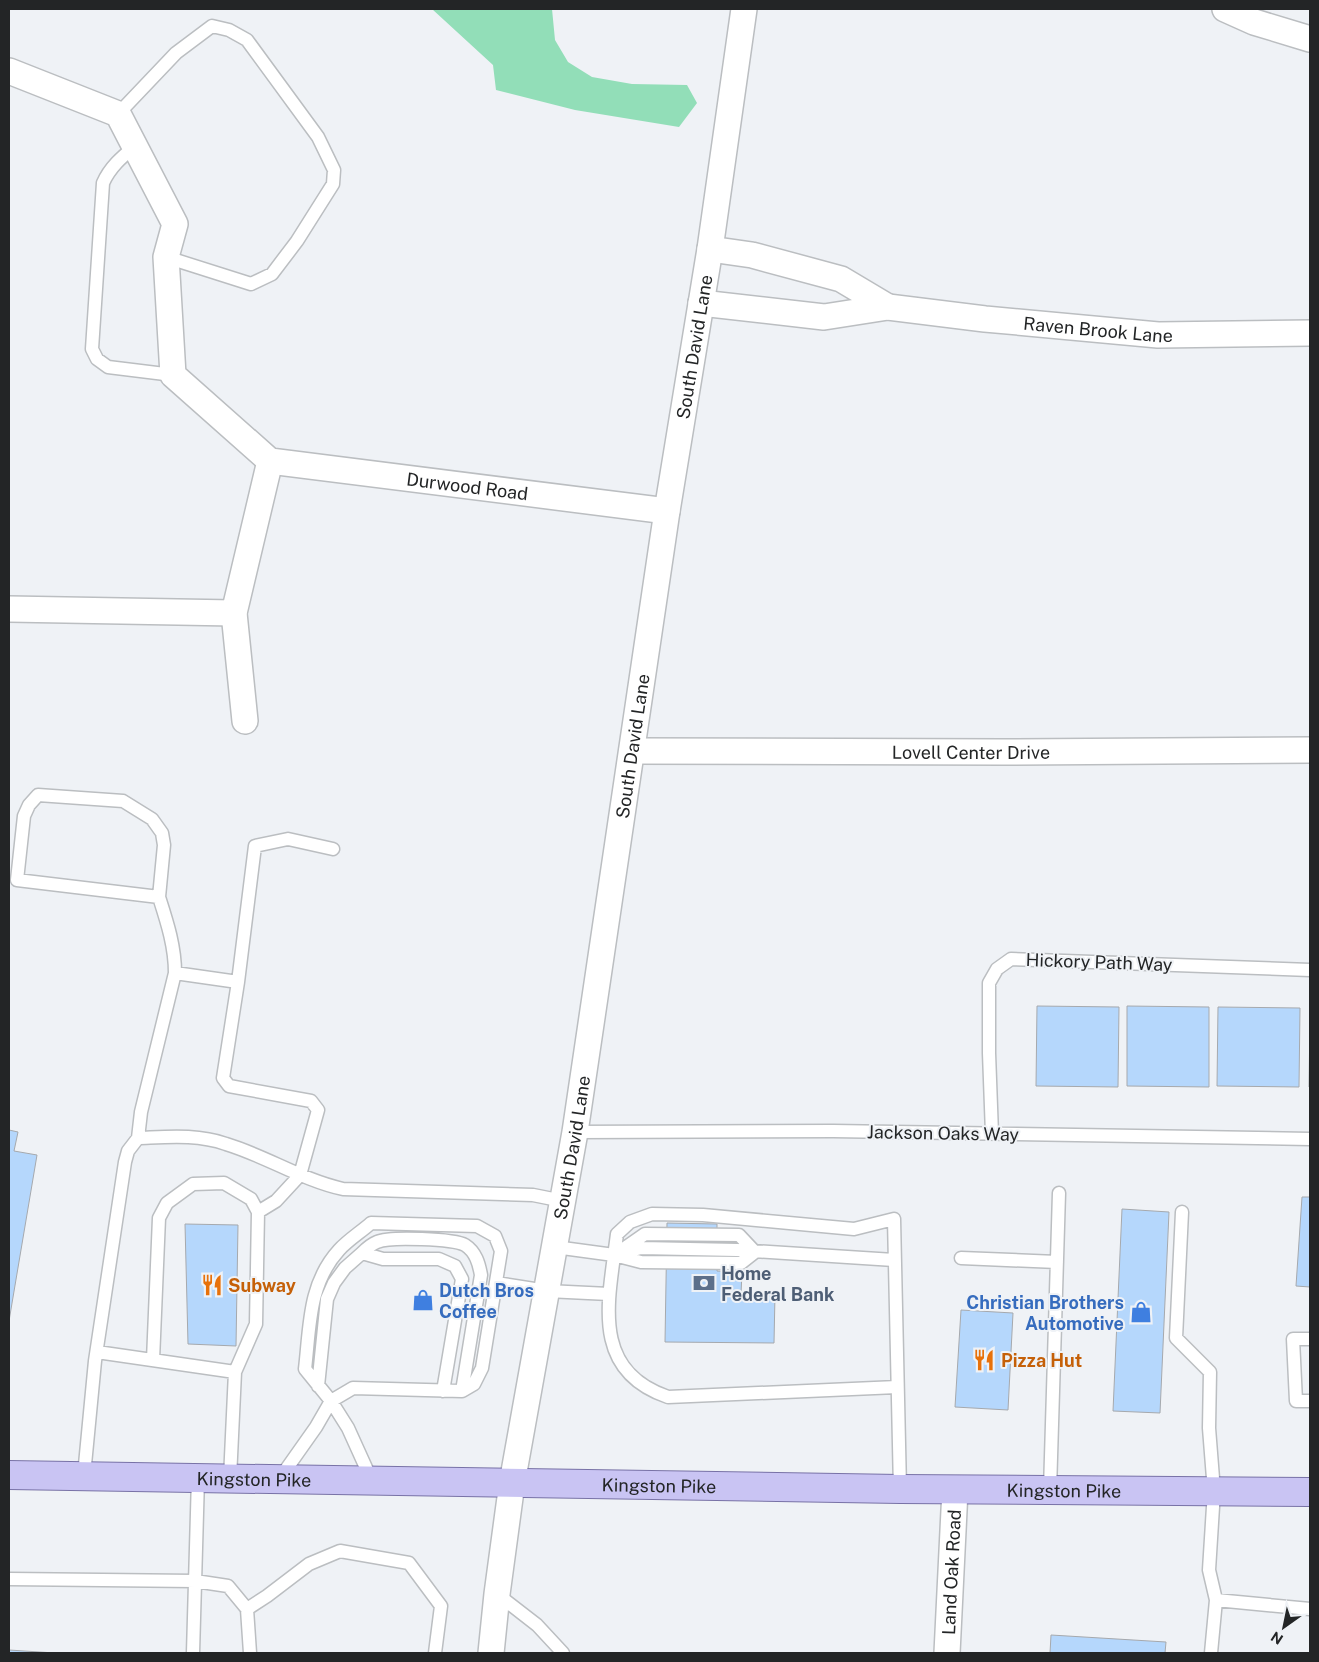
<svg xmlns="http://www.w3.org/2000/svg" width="1319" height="1662" font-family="'Public Sans',sans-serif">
  <rect width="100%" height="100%" fill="#eff2f6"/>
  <path fill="#92deb8" d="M432,9h120l3,31 13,22 24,15 40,7 55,1 10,18 -18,24 -104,-17 -79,-20 -3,-25z"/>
  <path fill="#b5d7fc" stroke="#a6a9ad" d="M1037,1006l82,1 -1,80 -82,-1z
    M1127,1006l82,1v80l-82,-1z
    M1218,1007l82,1 -1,79 -82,-1z
    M1310,1018v70l-1,-1z
    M9,1130l9,2 -4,19 23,4 -28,166z
    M1302,1197h8v90l-14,-1z
    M1122,1209l47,3 -9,201 -47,-2z
    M667,1223l50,1v47l25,1 -1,22h34l-1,49 -109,-1z
    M185,1224l53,1 -2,121 -48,-2z
    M961,1310l52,3 -5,97 -53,-3z
    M1051,1635l115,7 -1,11h-115z
    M9,1650l46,3h-46z"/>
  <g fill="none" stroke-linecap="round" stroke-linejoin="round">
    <g stroke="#bbbec1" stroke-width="15">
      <path id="lane" d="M118,114l58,-61 36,-27 17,4 18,10 71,97 16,33 -1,14 -36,57 -25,33 -21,10 -85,-27
        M135,146c-13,11 -25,21 -32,37l-11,166 5,10 11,8 65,8
        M175,973l63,9 -15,96 6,8 82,15 7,9 -18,65 -24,26 -18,11
        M238,982l17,-136 33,-7 45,10
        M575,1132l258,-1 477,8
        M992,1134l-3,-81v-70l8,-14 14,-10 299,11
        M138,1138l3,-26 34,-139c0,-27 -8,-51 -16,-76l-142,-17 7,-64 5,-11 9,-10 85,6 29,18 10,14 2,12 -5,52
        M1182,1212l-6,126 34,34 -1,56 5,63 -5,79 7,30 -5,53
        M555,1247l59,8 27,7 100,1 14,-11
        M622,1250l23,-16 94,1 16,17
        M362,1253c4,-4 10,-9 15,-11 13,-6 77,-3 88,3 11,7 14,19 16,30l-19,116
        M614,1255l27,-7 96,2 157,10
        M961,1258l96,4
        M496,1283l51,8 62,3
        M1310,1339h-17l3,62h14
        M97,1352l138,20
        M153,1360l6,-142 8,-15 26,-19 31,-1 27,16 7,13 -2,112 -21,48 -5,106
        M318,1386l9,-87 7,-16 11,-15 17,-15 21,6h56l16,7 7,13 -19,112
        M897,1387l-229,10c-79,-27 -59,-98 -51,-163l13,-12 22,-8 51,1 151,14 40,-10 6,270
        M84,1475l11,-114 30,-199 3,-11 10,-13c30,-1 59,-4 88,6 40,12 76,36 117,45l190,6 30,6
        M280,1478l36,-51 15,-26 22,-13 109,3 12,-7 8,-16 19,-117 -6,-15 -18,-10 -106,-3c-10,9 -23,17 -32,27 -31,34 -29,77 -34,119l26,32 17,27 24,53
        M1050,1490l9,-297
        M9,1579l186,2 33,5 19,23 3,44
        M497,1594l40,31 26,28
        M1216,1600l94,9
        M247,1609l20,-13 42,-32 31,-13 69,12 32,43 -6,47
        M193,1653l5,-175"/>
    </g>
    <g stroke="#bbbec1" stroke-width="28">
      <g id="street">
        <path d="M1225,9l29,13 56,17"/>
        <path id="s1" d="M9,71l109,43 57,110 -9,33 7,118 97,86 397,50"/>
        <path d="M710,249l42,6 89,24 47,28"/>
        <path id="s2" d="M701,303l123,14 64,-10 97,12 173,16 152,-2"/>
        <path d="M9,609l225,4"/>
        <path d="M245,721l-11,-108 36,-152"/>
        <path id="s3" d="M632,751l370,1 308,-2"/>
        <path id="s4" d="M491,1653l6,-59 15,-111 63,-351 92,-621 43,-262 34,-240"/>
        <path id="s5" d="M947,1653l8,-163"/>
      </g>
    </g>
    <g stroke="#7872a6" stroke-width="30">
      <g id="primary">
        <path id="s6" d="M9,1475l891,14 410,3"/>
      </g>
    </g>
    <use href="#lane" stroke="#fff" stroke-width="12"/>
    <use href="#street" stroke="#fff" stroke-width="25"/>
    <use href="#primary" stroke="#c9c4f3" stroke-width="28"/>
  </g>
  <defs>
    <g id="bank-bare" transform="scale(1.725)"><path d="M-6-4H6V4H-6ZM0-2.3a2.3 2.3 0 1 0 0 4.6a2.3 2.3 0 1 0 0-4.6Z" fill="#5c6f8a" stroke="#eff2f6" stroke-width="2.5" paint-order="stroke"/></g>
    <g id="restaurant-bare" transform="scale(1.725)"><path d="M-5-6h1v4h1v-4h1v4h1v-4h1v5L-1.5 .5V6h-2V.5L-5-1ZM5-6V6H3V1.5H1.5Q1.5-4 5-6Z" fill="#e8710a" stroke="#eff2f6" stroke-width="2.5" paint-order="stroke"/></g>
    <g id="shop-bare" transform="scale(1.725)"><path d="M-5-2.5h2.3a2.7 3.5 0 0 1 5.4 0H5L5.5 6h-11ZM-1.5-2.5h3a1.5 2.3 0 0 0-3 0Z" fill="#3f7fe0" stroke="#eff2f6" stroke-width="2.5" paint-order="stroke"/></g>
  </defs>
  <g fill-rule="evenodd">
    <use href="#bank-bare" x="704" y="1283"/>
    <use href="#restaurant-bare" x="212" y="1285"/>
    <use href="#shop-bare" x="423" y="1300"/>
    <use href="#shop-bare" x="1141" y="1312"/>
    <use href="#restaurant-bare" x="984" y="1360"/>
  </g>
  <g text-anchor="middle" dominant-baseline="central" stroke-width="4" stroke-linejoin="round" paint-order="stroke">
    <g font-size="18" fill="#232526" stroke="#eff2f6">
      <text stroke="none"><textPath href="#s2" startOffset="400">Raven Brook Lane</textPath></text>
      <text stroke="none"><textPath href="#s4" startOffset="1322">South David Lane</textPath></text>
      <text stroke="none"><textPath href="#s1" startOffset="722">Durwood Road</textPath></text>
      <text stroke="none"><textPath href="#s4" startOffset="918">South David Lane</textPath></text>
      <text stroke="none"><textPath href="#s3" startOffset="339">Lovell Center Drive</textPath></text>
      <text transform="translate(1099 962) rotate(2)">Hickory Path Way</text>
      <text transform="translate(943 1133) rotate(1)">Jackson Oaks Way</text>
      <text stroke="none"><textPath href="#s4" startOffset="512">South David Lane</textPath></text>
      <text stroke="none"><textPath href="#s6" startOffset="245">Kingston Pike</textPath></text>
      <text stroke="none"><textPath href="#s6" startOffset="650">Kingston Pike</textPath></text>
      <text stroke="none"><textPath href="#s6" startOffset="1055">Kingston Pike</textPath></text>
      <text stroke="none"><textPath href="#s5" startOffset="81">Land Oak Road</textPath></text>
    </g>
    <g font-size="18" font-weight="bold" fill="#4e5e75" stroke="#eff2f6" text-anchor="start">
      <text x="721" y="1273">Home<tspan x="721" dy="21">Federal Bank</tspan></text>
    </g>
    <g font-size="18" font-weight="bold" fill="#c56008" stroke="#eff2f6" text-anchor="start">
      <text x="228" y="1285">Subway</text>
      <text x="1001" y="1360">Pizza Hut</text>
    </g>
    <g font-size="18" font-weight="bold" fill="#366cbe" stroke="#eff2f6" text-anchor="start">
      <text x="439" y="1290">Dutch Bros<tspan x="439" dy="21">Coffee</tspan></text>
      <text x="1124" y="1302" text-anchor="end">Christian Brothers<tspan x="1124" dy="21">Automotive</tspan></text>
    </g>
  </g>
  <rect width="1319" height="1662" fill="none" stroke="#232526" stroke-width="20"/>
  <g transform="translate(1284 1627) rotate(213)" stroke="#eff2f6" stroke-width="4" paint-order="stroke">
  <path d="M0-4L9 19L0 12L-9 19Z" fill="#232526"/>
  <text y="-8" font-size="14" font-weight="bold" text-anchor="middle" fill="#232526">N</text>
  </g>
</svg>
